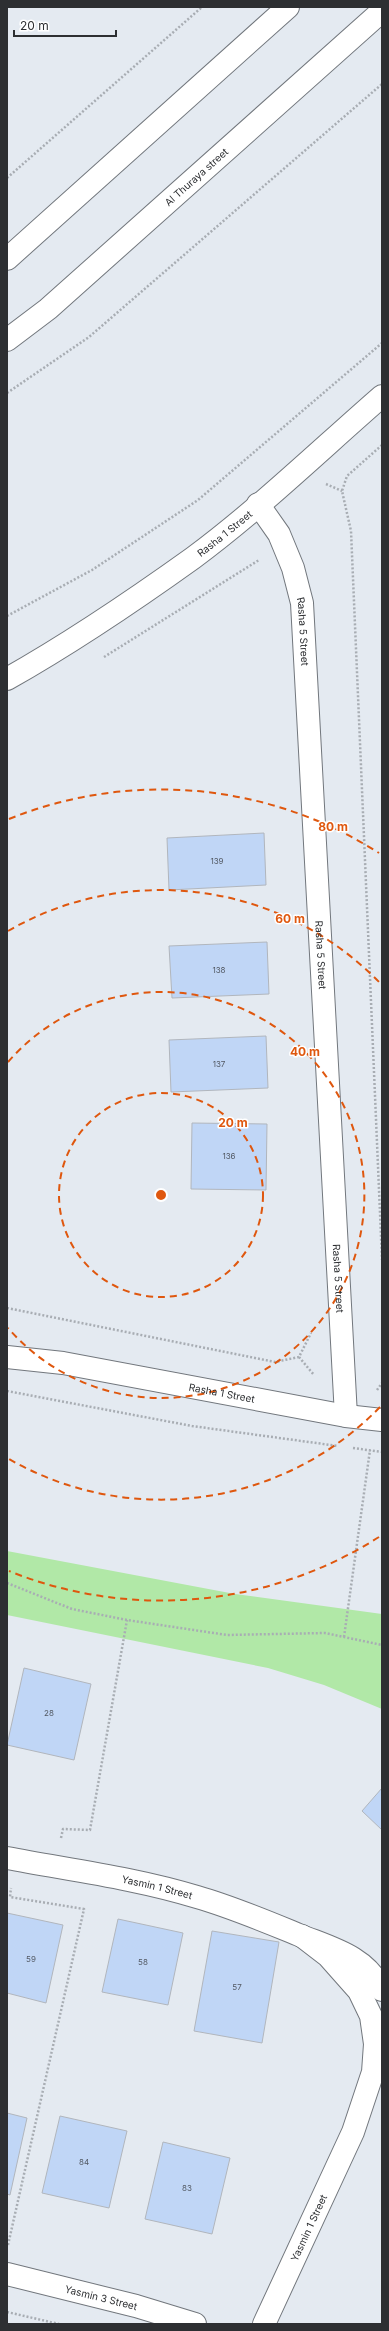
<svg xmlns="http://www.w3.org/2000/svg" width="389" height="2331" font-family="Inter,sans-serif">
  <rect width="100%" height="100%" fill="#e4eaf1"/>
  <path fill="#b1e8a7" d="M7,1551l228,43 147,20v95l-58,-24 -56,-17 -261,-53z"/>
  <path fill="#c0d6f6" stroke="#b1b6bd" d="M264,833l2,52 -97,5 -2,-52z
    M267,942l2,52 -97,4 -3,-52z
    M266,1036l2,52 -97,4 -2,-52z
    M192,1123l75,1 -1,66 -75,-1z
    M24,1668l67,16 -17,76 -67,-15z
    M382,1788v42l-20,-19z
    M7,1913l56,12 -17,78 -39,-10z
    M118,1919l65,14 -15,72 -66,-13z
    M212,1931l67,11 -17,101 -68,-12z
    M7,2113l20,5 -17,77 -3,-1z
    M60,2116l67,15 -18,77 -67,-15z
    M163,2142l67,16 -18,76 -67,-15z"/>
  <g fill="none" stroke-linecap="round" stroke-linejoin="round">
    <g stroke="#72777d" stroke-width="24">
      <g id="minor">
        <path id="s1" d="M258,504l21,30 14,34 9,35 44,813"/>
        <path id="s2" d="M7,679c64,-36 126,-78 186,-121 66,-49 127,-108 189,-162"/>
        <path id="s3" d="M7,1357l56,6 283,53 36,4"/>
        <path id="s4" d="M7,1858c63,12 128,20 190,39 35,10 68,24 102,38 32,13 67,21 83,55"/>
        <path id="s5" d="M7,2274l129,32 59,18"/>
        <path id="s6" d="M264,2324l89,-192 20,-60 2,-28 -4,-28 -12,-25 -31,-35 -26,-20"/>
      </g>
    </g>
    <g stroke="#72777d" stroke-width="24">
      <g id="tertiary">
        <path d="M7,259l281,-252"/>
        <path id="s7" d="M7,340l41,-31 334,-298"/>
      </g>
    </g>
    <path stroke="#a8adb3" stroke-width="2.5" stroke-dasharray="2 2" stroke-linecap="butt" d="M7,178l195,-171
      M7,393l82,-56 293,-253
      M382,445l-35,31 -5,15 9,40 31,729
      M326,484l16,7
      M7,616l85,-46 106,-70 184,-157
      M104,657l155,-97
      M7,1308l268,54 24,-5 12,-24
      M299,1357l15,18
      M377,1390l5,-7
      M7,1391l185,35 146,20
      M353,1448l29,4
      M7,1583l65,26 55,11 100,15 98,-2 57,12
      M344,1637l26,-187
      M61,1838l2,-9 27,1 37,-210
      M8,2245l76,-336 -74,-12 1,-9
      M7,2312l52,12"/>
    <use href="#minor" stroke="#fff" stroke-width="22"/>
    <use href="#tertiary" stroke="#fff" stroke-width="22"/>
  </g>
  <g fill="none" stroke="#df570e" stroke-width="2" stroke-dasharray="7 5">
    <circle cx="161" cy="1195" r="102"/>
    <path d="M8 1062A203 203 0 1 1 8 1328"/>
    <path d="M380 1407A305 305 0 0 1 9 1459M8 931A305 305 0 0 1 380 983"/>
    <path d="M379 1537A406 406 0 0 1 9 1571M9 819A406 406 0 0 1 379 853"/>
  </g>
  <g text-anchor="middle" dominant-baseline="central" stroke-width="3" stroke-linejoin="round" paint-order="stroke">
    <g font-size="8" fill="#525963">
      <text x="217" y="861">139</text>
      <text x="219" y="970">138</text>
      <text x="219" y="1064">137</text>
      <text x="229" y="1156">136</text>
      <text x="49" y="1713">28</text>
      <text x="31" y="1959">59</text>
      <text x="143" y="1962">58</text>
      <text x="237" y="1987">57</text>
      <text x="84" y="2162">84</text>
      <text x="187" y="2188">83</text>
    </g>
    <g font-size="10" fill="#2d2f32" stroke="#fff">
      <text stroke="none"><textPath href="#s7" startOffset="250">Al Thuraya street</textPath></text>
      <text stroke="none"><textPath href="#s2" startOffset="262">Rasha 1 Street</textPath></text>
      <text stroke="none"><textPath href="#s1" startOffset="138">Rasha 5 Street</textPath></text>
      <text stroke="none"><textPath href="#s1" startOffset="462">Rasha 5 Street</textPath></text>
      <text stroke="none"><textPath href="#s1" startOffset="786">Rasha 5 Street</textPath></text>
      <text stroke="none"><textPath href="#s3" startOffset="218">Rasha 1 Street</textPath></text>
      <text stroke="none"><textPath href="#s4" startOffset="153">Yasmin 1 Street</textPath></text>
      <text stroke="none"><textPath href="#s6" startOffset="106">Yasmin 1 Street</textPath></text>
      <text stroke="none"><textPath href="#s5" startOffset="97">Yasmin 3 Street</textPath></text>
    </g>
  </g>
  <circle cx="161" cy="1195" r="6" fill="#df570e" stroke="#fff" stroke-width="2"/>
  <g font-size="12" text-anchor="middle" font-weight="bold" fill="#df570e" stroke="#fff" stroke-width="3" stroke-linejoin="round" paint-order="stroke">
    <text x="333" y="831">80 m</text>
    <text x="290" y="923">60 m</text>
    <text x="305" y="1056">40 m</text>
    <text x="233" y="1127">20 m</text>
  </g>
  <rect width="389" height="2331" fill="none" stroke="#2d2f32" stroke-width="16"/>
  <path d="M14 30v6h102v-6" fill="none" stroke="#2d2f32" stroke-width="2"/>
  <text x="20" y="30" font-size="12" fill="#2d2f32" stroke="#ffffff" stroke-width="3" paint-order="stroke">20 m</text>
</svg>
